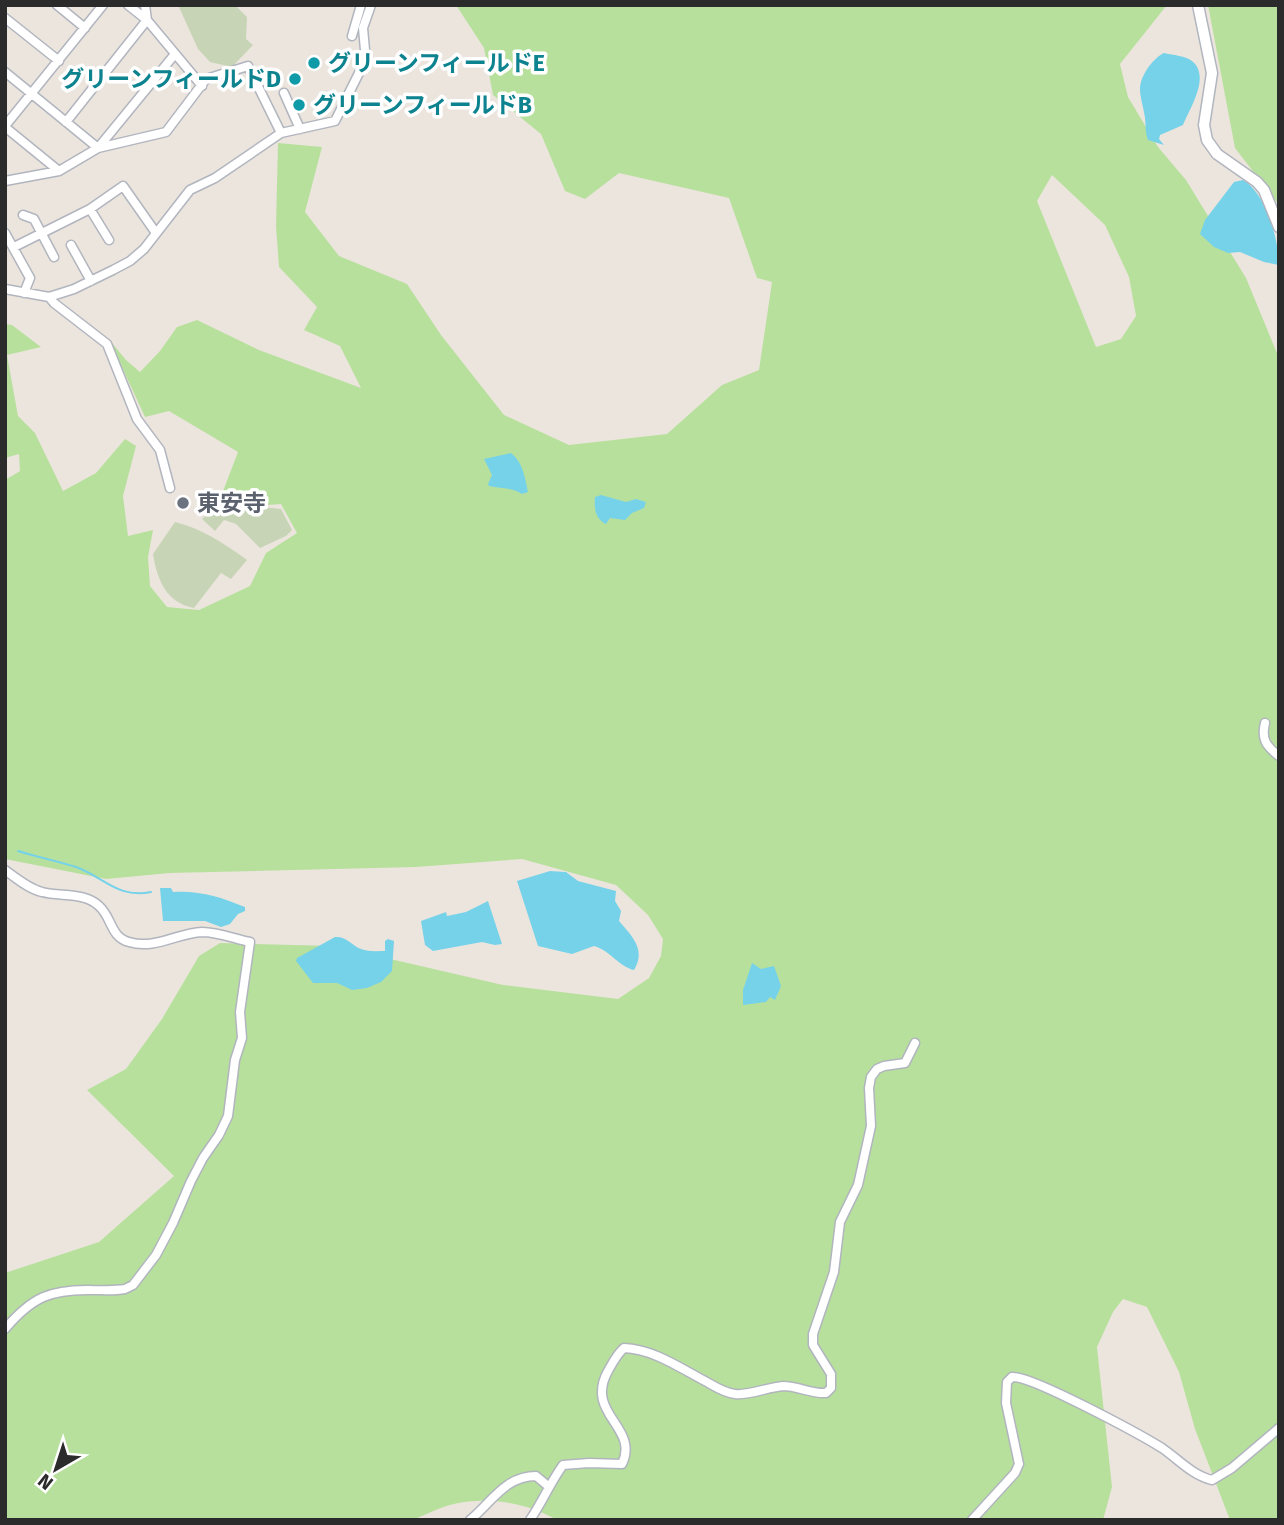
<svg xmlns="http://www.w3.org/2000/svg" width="1284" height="1525" font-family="'Fira Sans','Noto Sans JP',sans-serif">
  <rect width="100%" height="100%" fill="#ece5de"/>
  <path fill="#b8e09d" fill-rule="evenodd" d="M456,5h711l-47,59 8,33 30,50 28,33 60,98 33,80v1162h-49l-35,-91 -16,-57 -32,-65 -24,-8 -10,13 -16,35 15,140 -9,33h-546c-29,-17 -69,-24 -103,-16 -14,3 -28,11 -42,16h-407v-247l94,-31 75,-66 -87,-86 39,-21 36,-50 37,-63 21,-13 114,3 169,39 115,14 31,-21 12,-22 2,-17 -15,-24 -32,-30 -94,-26 -106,8 -246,6 -64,6 -101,-20v-379l15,-9 -1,-17 -14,4v-134l7,1 29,22 -34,8 11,61 17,17 28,58 33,-18 29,-34 11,7 -13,50 5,40 25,-6 -5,27 2,29 17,21 32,3 51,-24 16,-33 31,-20 -16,-29 -53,4 -8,-9 18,-47 -69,-41 -24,6 -31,-67 -8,-11 2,-1 18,22 14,12 20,-21 17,-24 20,-7 62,30 102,38 -21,-42 -36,-16 13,-23 -38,-40 -3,-41 2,-83 44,4 -17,65 34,44 68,28 34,51 63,80 65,30 98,-11 55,-49 37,-15 13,-88 -15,-4 -28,-80 -110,-25 -34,26 -20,-8 -24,-57 -48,-39 -9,-47zM1052,175l53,50 24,52 7,39 -15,23 -25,8 -59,-146z
    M1208,5h71v200l-44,-57z"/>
  <path fill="#c7d5b6" d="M178,5h57l12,12 -1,22 7,6 -21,22 -22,-5 -12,-13z
    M219,502l62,7 11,21 -6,6 -26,12 -24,-24 -12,-4 -9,11 -13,-12z
    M175,522c26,6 50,22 72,38l-16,19 -10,-6 -27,35c-28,-5 -37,-29 -41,-54z"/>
  <path fill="#76d2e9" d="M1164,53c9,2 22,3 28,8 19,15 -2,47 -9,64l-23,10 -1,4 5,6 -16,-5c-3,-8 -2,-14 -3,-22 -1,-9 -5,-20 -5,-29 0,-13 13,-31 24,-36z
    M1243,180c23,13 36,61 36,85l-15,-3 -24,-10 -12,1 -14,-6 -14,-13 5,-14 29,-38z
    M511,453c12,9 14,25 17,39l-6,2c-11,-7 -21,-5 -33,-8l-1,-2 4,-9 -8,-16z
    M601,495l25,7 10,-3 10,3 -2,6 -12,5 -7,7 -15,-2 -4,6c-11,-5 -12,-16 -11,-27z
    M550,871l16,1 12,9 38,10 -1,10 6,10 -2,10c14,16 27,29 15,49 -16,-4 -23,-19 -40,-24l-22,8 -34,-8 -21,-65z
    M160,888h11l2,4c25,-2 48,5 72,15v4l-7,3 -8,10 -9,3 -16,-6h-42z
    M488,901l14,43 -7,1 -13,-3 -49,9 -8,-6 -4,-24 25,-9 1,4 19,-4z
    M335,937c11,-1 16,8 26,12 8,3 16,2 24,2v-10l3,-2 6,2 -2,30 -11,11 -14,6 -15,2 -15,-7h-24l-17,-22 1,-3z
    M752,963l9,6 13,-3 7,20 -6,14 -5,-3 -4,5 -23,3v-15z"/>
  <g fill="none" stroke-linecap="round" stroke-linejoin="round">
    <path stroke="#76d2e9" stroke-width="2" d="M18,851c19,6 39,10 58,16 28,10 42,32 75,25"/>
    <g stroke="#b1b5be" stroke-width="11">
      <path id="minor" d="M57,5l28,23
        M128,5l19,15 55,66
        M5,18l54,43
        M352,36l9,-31
        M5,72l93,76
        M284,93l16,36
        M66,122l81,-102 -2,-15
        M5,126l98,-121
        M5,127l54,44
        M98,148l77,-94
        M5,181l54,-10 39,-23 68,-16 40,-53 42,-13 33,67
        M90,209l19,31
        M23,215l11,4 20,38
        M5,233l25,45 -6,15
        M71,245l20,36
        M14,247l76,-38 33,-23 33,47
        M5,289l44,8 25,-8 39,-19 17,-9 14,-12 46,-59 25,-12 66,-45 54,-12 27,-54 3,-17 -2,-22 8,-23
        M49,297l5,6 53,41 30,75 23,31 10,38
        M1265,723c-4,16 1,23 14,33
        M5,870c11,8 24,19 37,22 19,5 43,0 57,14 13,11 11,31 30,36 26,8 48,-9 73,-10 16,0 33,7 48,10l-10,70 2,26 -7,22 -7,56 -9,19 -16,23 -12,23 -18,42 -17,32 -23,30 -8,4c-11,2 -22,1 -33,1 -41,-1 -60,7 -87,39
        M470,1520c21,-17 35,-44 66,-44l12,10
        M530,1520c13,-19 20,-37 33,-55l26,-2 33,1c18,-37 -38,-50 -14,-93 5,-9 9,-17 16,-23 29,1 56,20 81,33 9,5 19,12 30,13 12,2 34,-7 48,-8 15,0 28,8 43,7l5,-5v-14l-18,-29v-11l21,-62 6,-50 18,-37 13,-59 -2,-38 2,-11 6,-8 7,-3 21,-3 10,-20
        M972,1520l43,-47 4,-9 -13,-61 1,-21 5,-5c19,-2 129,58 150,71 16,11 30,27 50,32l20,-12 47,-40"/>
    </g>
    <g stroke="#b1b5be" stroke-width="13">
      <path id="tertiary" d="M1198,5l14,68 -8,52 3,15 10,14 40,28 7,8 15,37"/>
    </g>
    <use href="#minor" stroke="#fff" stroke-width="8"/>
    <use href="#tertiary" stroke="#fff" stroke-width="10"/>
  </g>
  <g fill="#0f9aa8" stroke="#fff" stroke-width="2.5">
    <circle cx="314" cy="63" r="7"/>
    <circle cx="295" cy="79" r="7"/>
    <circle cx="299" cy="105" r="7"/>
  </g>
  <circle fill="#6b7280" stroke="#fff" stroke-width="2.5" cx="183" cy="503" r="7"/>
  <g text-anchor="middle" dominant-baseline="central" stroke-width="7" stroke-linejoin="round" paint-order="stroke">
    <g font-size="23" font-weight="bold" fill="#0d838f" stroke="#fff" text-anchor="start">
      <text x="328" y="63">グリーンフィールドE</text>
      <text x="281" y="79" text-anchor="end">グリーンフィールドD</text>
      <text x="313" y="105">グリーンフィールドB</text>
    </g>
    <g font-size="23" font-weight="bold" fill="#5b616d" stroke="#fff" text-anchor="start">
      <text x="197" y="503">東安寺</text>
    </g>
  </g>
  <rect width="1284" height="1525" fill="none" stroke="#2b2b2b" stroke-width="14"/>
  <g transform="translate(56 1469) rotate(219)" stroke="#ffffff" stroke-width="5" paint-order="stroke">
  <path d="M0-5L12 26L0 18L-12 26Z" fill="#2b2b2b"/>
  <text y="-10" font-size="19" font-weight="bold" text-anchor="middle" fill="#2b2b2b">N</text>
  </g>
</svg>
